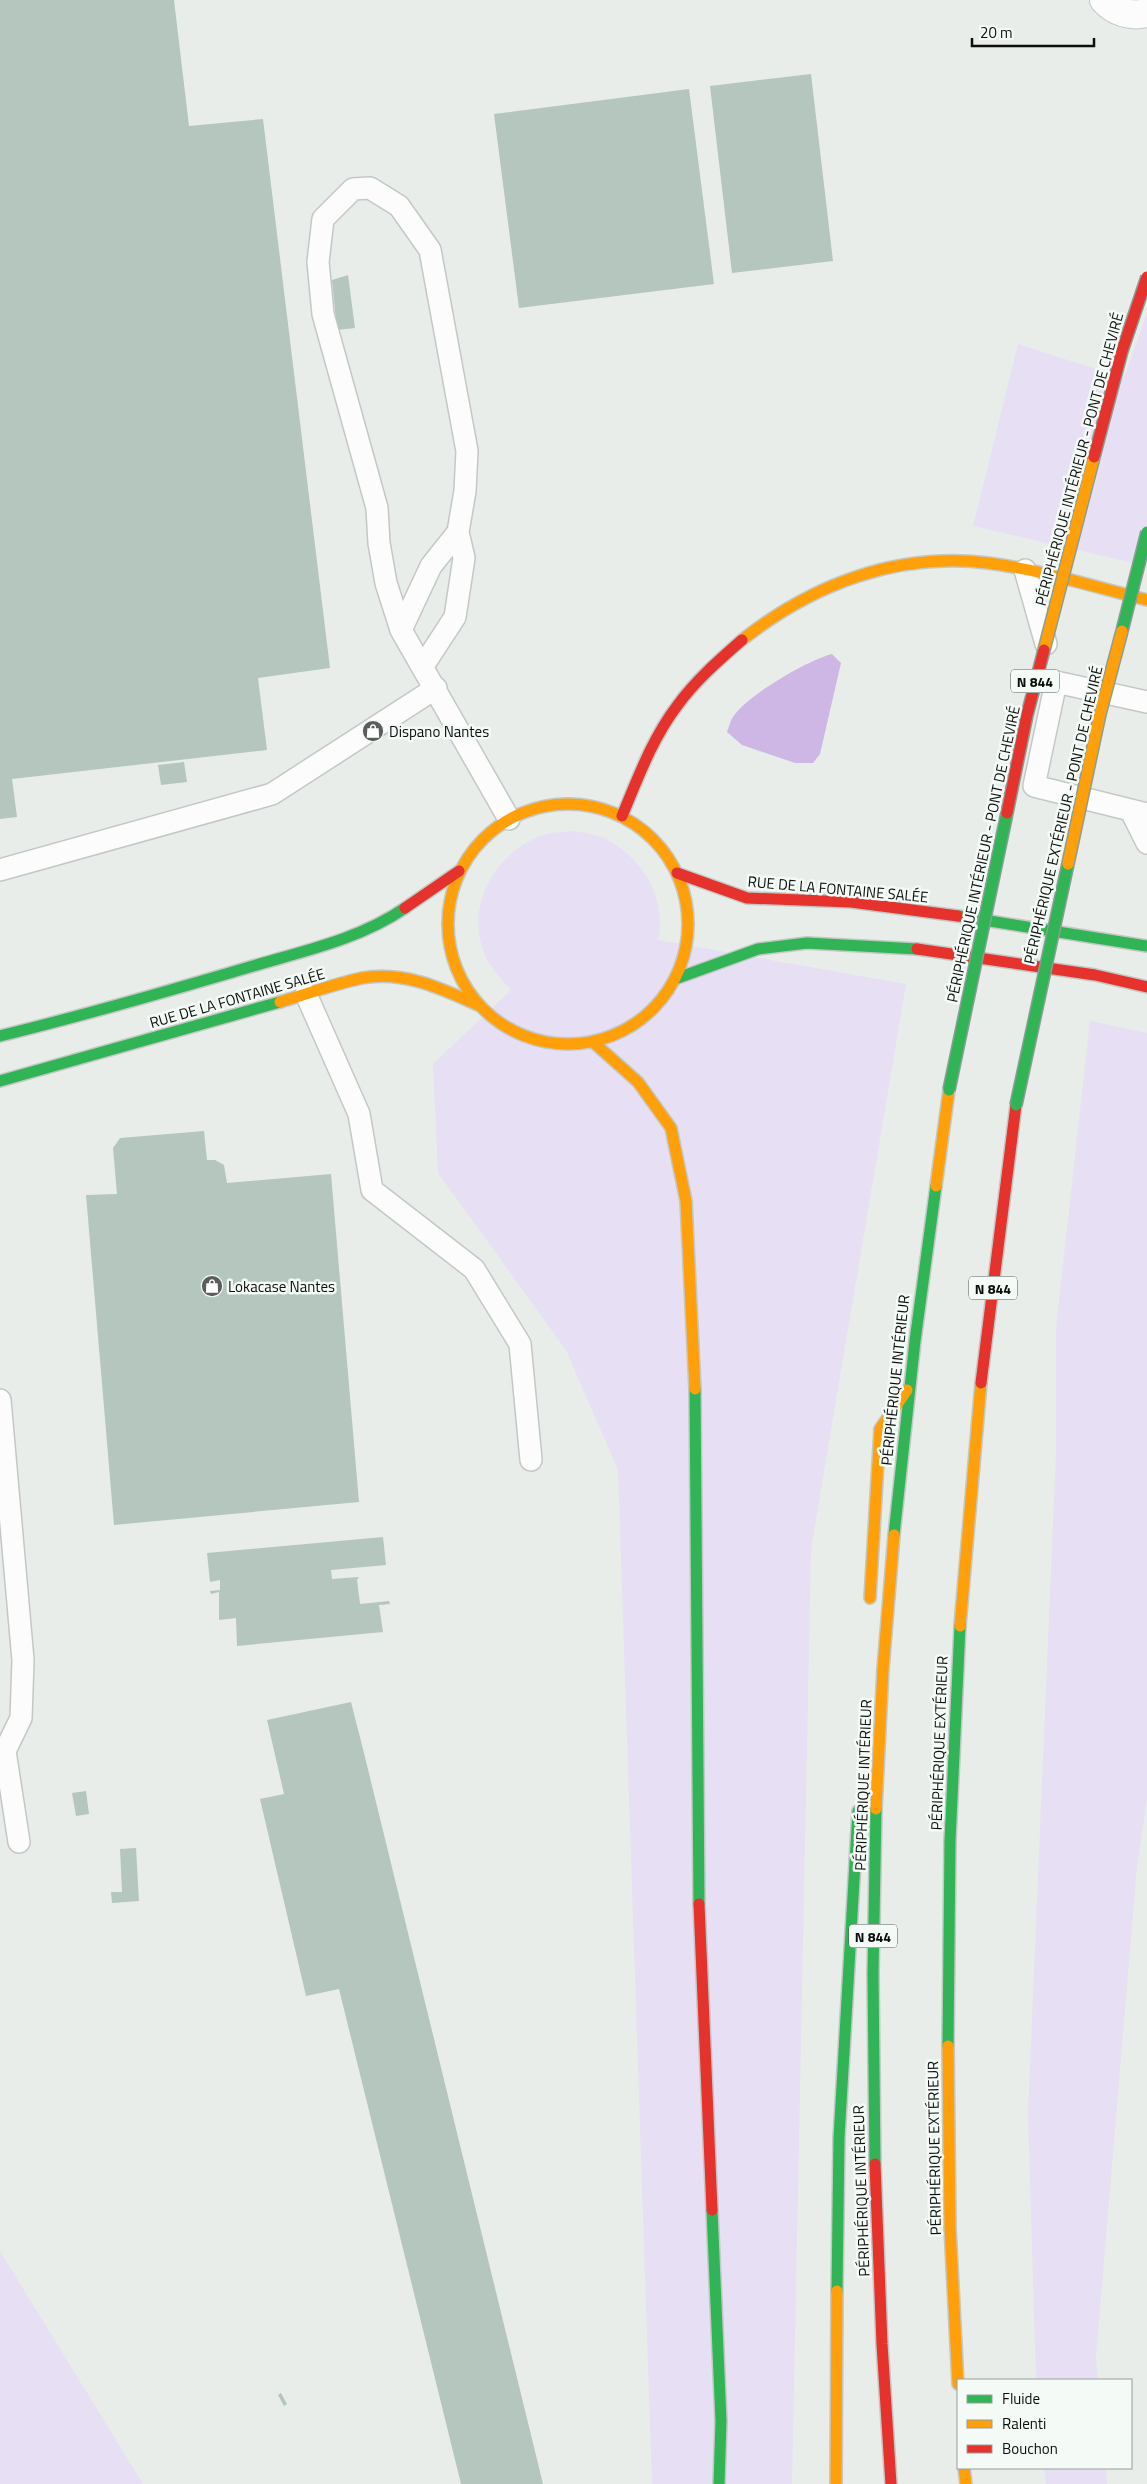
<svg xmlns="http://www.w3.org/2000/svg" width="1147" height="2484" font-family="'Titillium Web',sans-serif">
  <rect width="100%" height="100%" fill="#e8edea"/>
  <path fill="#e7dff3" d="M1147,313v253l-174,-40 45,-182 106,34z
    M574,831c9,2 21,3 30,7 38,19 63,59 54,102l248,44 -95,565 -19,935h-140l-34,-1014 -52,-120 -128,-177 -5,-109 78,-74c-10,-11 -21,-22 -27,-37 -19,-48 12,-101 59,-118 9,-3 21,-3 31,-4z
    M1090,1021l57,12v767l-10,66 -41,491 2,23h-62l-8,-266 28,-663v-123z
    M0,2251l143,233h-143z
    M1044,2468h62l1,16h-61z"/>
  <path fill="#ceb7e5" d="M832,654l9,9 -21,91 -7,9h-18l-53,-18 -15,-13c2,-5 3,-11 6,-15 13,-21 75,-57 99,-63z"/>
  <path fill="#b4c6bd" d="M0,0h174l15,126 74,-7 67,549 -72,10 9,72 -255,29 5,38 -17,2z
    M811,74l22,187 -101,12 -22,-187z
    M689,89l25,195 -195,24 -25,-194z
    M348,275l7,53 -18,2 -5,-50z
    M184,762l3,20 -26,3 -3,-20z
    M204,1131l3,29h8l9,5 3,18 104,-9 28,328 -245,23 -28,-330 31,-1 -4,-46 7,-10z
    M383,1537l3,28 -55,5 1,9 27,-2 -2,3 3,24 29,-3 1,3 -11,1 4,27 -146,14 -1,-28 -17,2v-28l-8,2 -1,-3 10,-1v-10l-10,2 -3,-29z
    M351,1702l12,47 180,735h-82l-122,-495 -33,7 -46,-197 24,-5 -17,-74z
    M86,1791l3,23 -13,2 -4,-23z
    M136,1848l3,53 -27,2 -1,-11h11l-2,-43z
    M281,2393l6,11 -3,2 -6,-11z"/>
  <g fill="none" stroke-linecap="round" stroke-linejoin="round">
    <g stroke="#c4c8c5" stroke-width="24">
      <path id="lane" d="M1025,570l21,74
        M401,630l30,-64 27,-34
        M423,666l32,-49 9,-59 -6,-26 7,-41 2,-40 -37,-201 -31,-44 -29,-18 -17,1 -30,30 -5,43 5,52 54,194 2,35 7,40 15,47 108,189
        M1147,702l-91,-20 -22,104 113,28
        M1131,811l16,32
        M0,870l272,-76 164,-106
        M306,994l53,120 13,76 102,79 46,75 11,116
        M0,1400l23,260 -2,58 -16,33 14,91"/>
    </g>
    <g stroke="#c4c8c5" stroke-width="30">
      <path id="street" d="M1104,0c11,12 27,17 43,13"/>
    </g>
    <g stroke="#c4c8c5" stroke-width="14">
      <path id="fast" d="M958,916l189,30
        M675,979l83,-30 49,-6 110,6
        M0,1036c85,-21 169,-45 253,-70 51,-15 107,-27 152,-58
        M0,1081l280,-79
        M695,1389l4,515
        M894,1535l21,-194 21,-155
        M948,2046l2,-205 10,-215
        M875,2164l-2,-190 3,-165
        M712,2210l9,211 -2,63
        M837,2291l2,-153 19,-327"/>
    </g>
    <g stroke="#c4c8c5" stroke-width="14">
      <path id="slow" d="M742,640c71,-56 155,-88 246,-77 54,7 107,24 159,37
        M448 924a120 120 0 1 1 240 0a120 120 0 1 1-240 0Z
        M280,1002c27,-8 54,-18 82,-24 41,-8 81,11 118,28
        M593,1042l45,40 33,46 15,73 9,188
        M936,1186l13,-96
        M870,1598l10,-169 27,-39
        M960,1626l21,-243
        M876,1809l7,-140 11,-134
        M948,2046l2,181 8,157
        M964,2468l2,16
        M836,2484l1,-193"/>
    </g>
    <g stroke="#c4c8c5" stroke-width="14">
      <path id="jam" d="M622,816c16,-38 30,-77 55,-110 18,-25 42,-46 65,-66
        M677,873l70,25 104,4 107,14
        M405,908l54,-37
        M917,949l178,26 52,12
        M981,1383l35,-278
        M699,1904l13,306
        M875,2164l7,180 9,140"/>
    </g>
    <use href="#lane" stroke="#fcfcfc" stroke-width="21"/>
    <use href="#street" stroke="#fcfcfc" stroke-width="28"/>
    <use href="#fast" stroke="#30b455" stroke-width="11"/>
    <use href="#slow" stroke="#ff9f0a" stroke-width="11"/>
    <use href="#jam" stroke="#e5322d" stroke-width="11"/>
    <g stroke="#8b9e96" stroke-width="14" stroke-linecap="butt">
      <path id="fast-bridge" d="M1122,631l25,-99
        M949,1090l58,-277
        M1016,1105l52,-241"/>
    </g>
    <g stroke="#8b9e96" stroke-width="14" stroke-linecap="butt">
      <path id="slow-bridge" d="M1044,650l50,-193
        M1068,864l32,-150 22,-83"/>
    </g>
    <g stroke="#8b9e96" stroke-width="14" stroke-linecap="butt">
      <path id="jam-bridge" d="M1094,457l28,-106 25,-74
        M1007,813l20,-98 17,-65"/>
    </g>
    <use href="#fast-bridge" stroke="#30b455" stroke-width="11"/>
    <use href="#slow-bridge" stroke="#ff9f0a" stroke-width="11"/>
    <use href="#jam-bridge" stroke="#e5322d" stroke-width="11"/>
  </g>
  <defs>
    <g id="shop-disc" transform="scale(1.125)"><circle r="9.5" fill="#5a5d5b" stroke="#f4fbf7"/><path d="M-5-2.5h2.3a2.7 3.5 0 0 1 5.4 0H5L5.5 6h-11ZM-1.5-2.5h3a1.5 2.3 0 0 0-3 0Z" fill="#fff"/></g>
  </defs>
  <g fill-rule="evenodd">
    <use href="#shop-disc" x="373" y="731"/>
    <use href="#shop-disc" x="212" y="1286"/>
  </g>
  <g text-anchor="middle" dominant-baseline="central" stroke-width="5" stroke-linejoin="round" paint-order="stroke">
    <g fill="#f4fbf7" stroke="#525654" stroke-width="1">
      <rect x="1011" y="669.5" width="48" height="23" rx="4"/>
      <rect x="969" y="1276.5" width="48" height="23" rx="4"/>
      <rect x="849" y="1924.5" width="48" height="23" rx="4"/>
    </g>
    <g font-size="14" font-weight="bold" fill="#0d0f0e">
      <text x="1035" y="681">N 844</text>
      <text x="993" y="1288">N 844</text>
      <text x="873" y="1936">N 844</text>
    </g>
    <g font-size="15" fill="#0d0f0e" stroke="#f4fbf7">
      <text transform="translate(1079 459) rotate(-75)">PÉRIPHÉRIQUE INTÉRIEUR - PONT DE CHEVIRÉ</text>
      <text transform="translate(1063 815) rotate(-77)">PÉRIPHÉRIQUE EXTÉRIEUR - PONT DE CHEVIRÉ</text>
      <text transform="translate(983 854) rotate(-78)">PÉRIPHÉRIQUE INTÉRIEUR - PONT DE CHEVIRÉ</text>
      <text transform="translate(838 889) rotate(5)">RUE DE LA FONTAINE SALÉE</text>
      <text transform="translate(237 998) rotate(-16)">RUE DE LA FONTAINE SALÉE</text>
      <text transform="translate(895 1380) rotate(-84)">PÉRIPHÉRIQUE INTÉRIEUR</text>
      <text transform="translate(939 1743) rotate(-88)">PÉRIPHÉRIQUE EXTÉRIEUR</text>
      <text transform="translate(863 1785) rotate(-88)">PÉRIPHÉRIQUE INTÉRIEUR</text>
      <text transform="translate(934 2148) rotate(-91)">PÉRIPHÉRIQUE EXTÉRIEUR</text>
      <text transform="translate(861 2191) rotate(-92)">PÉRIPHÉRIQUE INTÉRIEUR</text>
    </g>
    <g font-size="15" fill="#0d0f0e" stroke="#f4fbf7" text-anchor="start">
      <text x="389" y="731">Dispano Nantes</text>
      <text x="228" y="1286">Lokacase Nantes</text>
    </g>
  </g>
  <rect x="957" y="2379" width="175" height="90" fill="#f4fbf7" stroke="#989d9a"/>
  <rect x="967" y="2395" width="25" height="8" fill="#30b455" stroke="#989d9a"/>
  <text x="1002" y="2404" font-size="15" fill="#0d0f0e">Fluide</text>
  <rect x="967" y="2420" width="25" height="8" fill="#ff9f0a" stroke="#989d9a"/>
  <text x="1002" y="2429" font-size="15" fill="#0d0f0e">Ralenti</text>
  <rect x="967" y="2445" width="25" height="8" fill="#e5322d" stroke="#989d9a"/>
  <text x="1002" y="2454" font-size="15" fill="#0d0f0e">Bouchon</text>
  <path d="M972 38v8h122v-8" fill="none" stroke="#0d0f0e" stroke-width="2.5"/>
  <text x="980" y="38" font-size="15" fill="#0d0f0e" stroke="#f4fbf7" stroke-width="4" paint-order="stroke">20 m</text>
</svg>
